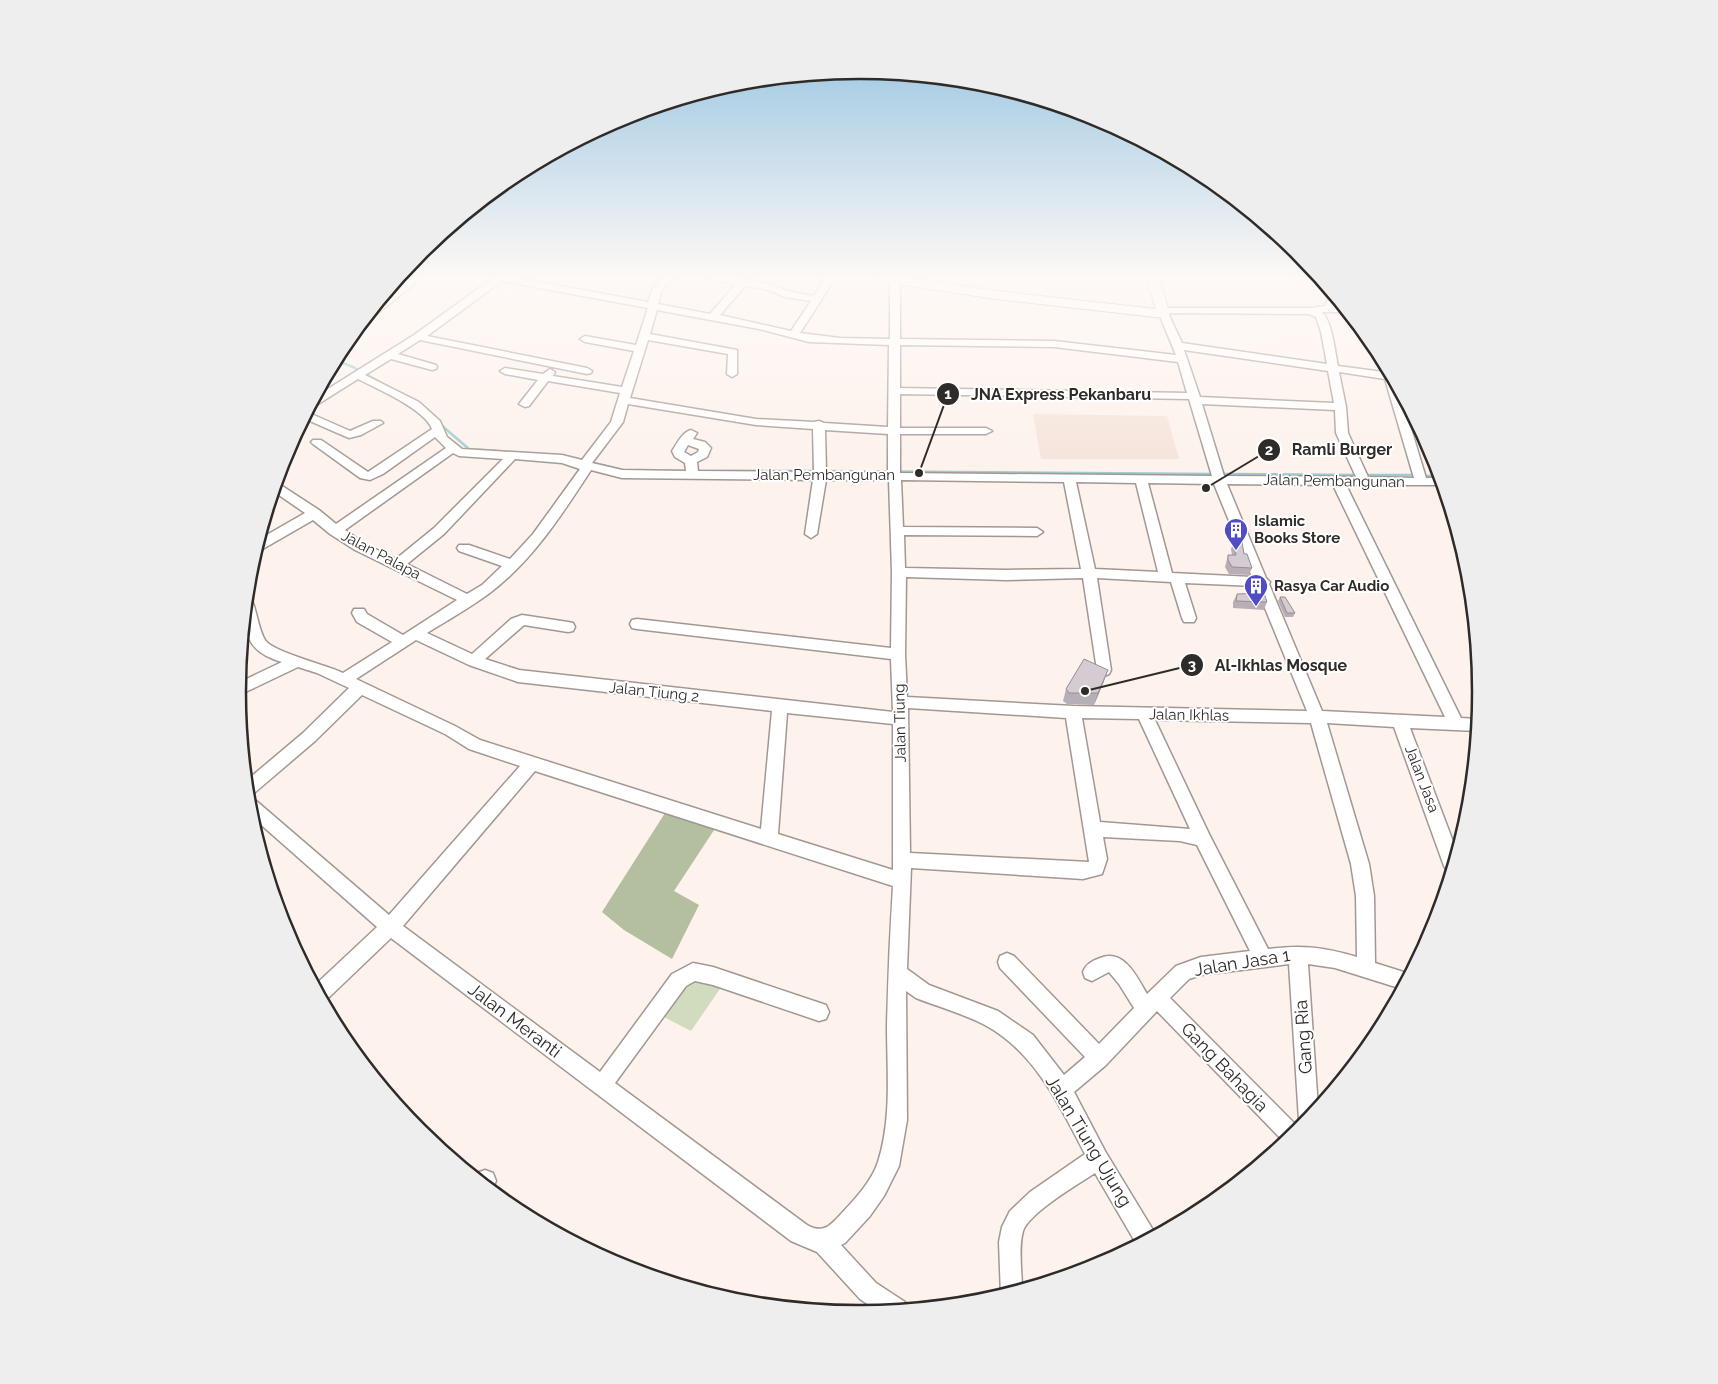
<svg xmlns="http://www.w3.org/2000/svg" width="1718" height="1384" font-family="Raleway,sans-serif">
  <rect width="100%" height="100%" fill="#fdf2ec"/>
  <path fill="#f5e3d9" d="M1033,414l134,2 12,43h-138z"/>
  <path fill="#d0dcbd" d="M695,978l29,5 -33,48 -31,-16 12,-18z"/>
  <path fill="#b3bf9e" d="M665,813l51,14 -42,64 25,14 -27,54 -48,-29 -22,-18z"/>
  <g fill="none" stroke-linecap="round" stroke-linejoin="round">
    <path stroke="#9dcbd0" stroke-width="2.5" d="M335,360l18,7 36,20
      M440,424l29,25 72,5
      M565,456l62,15
      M658,471h32
      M696,471h121
      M823,471l392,3
      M1221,474l136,1
      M1363,475h54
      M1423,476h17"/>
    <g stroke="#a29893" stroke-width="3">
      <path id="minor" d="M412,277h11l-54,43 -6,1 13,-17z
        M492,277h19l137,25 4,-12 10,-11 12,-2 -12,13 -4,14 52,10 26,-30 -26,-5 -2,-2 35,2 29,6 15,6 27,5 12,-19h10l-36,56 40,5 50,1v-59l2,-3h10l-2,3v59l154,2 122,14 -17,-41 1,-2 -3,-2 1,-2h153l14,-2 4,-9 5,-1 5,5h-3l-1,5 9,1 4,5h-26c10,9 13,40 16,54l53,7 8,16 27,89h15l2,7h-97l115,233 17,1 -1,12 -67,-3 47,124 -6,21 -4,-2 -3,-5 -50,-139 -67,-4 42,141 5,32 1,67 35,11 -8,15 -67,-21 -27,-4 10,144 -16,20 -3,-8 -10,-156 -88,11 -12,4 -19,19 130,131 -15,14 -128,-132 -51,54 -32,27 31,59 51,84 -19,10 -42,-72c-17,11 -66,40 -72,58 -5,18 -1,40 -1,58l-21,7 -2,-54 3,-15 8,-16 20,-19 55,-38c-25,-48 -50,-102 -100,-129 -21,-11 -46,-18 -69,-27l-10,-7 1,129 -8,46 -15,30 -14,20 -25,27 -4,2 35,38 29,19 3,7 -29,3 -19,-13 -43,-47 -26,-11 -400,-303 -68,65 -9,-17 63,-59 -127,-112 -3,-18 7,2 135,116 131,-149 -51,-17 -24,-15 -83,-39 -47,46 -62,53 -6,2 -1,-15 57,-48 46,-45 -32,-15 -19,-6 -61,29 1,-13 44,-21c-36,-10 -39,-30 -36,-64l5,2 2,3c4,11 6,27 12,37 7,12 62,25 78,33l49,-31 -35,-20 -5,-9 2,-4h10l3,5 36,21 54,-35 -102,-50 -25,-16 -17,-14 -52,30 -6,1 3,-11 47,-27 -32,-22 3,-9 43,28 17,14 110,-76 -11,-11 -52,37 -13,6 -10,-2 -47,-34 -2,-2 2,-2h8l47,32 64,-43c-7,-20 -55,-40 -74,-50l-43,27 -6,1 6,-10 99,-62 79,-57zM502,281l146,27 -12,37 -51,-9 -5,3 5,3 49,9 -12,36 -69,-11 2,-4 -5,-3 -7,5 -38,-6 -5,3 5,3 33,6 -19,24 6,3 4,-1 19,-25 72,12 -9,29 -29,38 -20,-5 -100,-6 -15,-12 -7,-16 -21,-19 -54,-27 26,-16 41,11 4,-1 1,-2 -1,-2 -38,-11 22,-14 167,34 4,-1 1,-2 -5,-3 -160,-32zM745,286l21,3 19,8 26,4 -20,30 -71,-16zM657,310l102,19 50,13 80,3 -1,82 -64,-4 -5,-2 -5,1 -58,-3 -126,-21 18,-58 80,14 -1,20 5,3 5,-3v-24l-87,-16zM1168,313l141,1 7,3 5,15 6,32 -145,-21zM900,345l154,2 124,15 9,31 -287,-5zM1184,350l144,21 6,32 -134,-6zM1339,372l46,7 29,99 -46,-1 -20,-44 -2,-26zM900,394l289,5 23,77 -312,-3v-39h86l6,-3 -6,-3h-86zM628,404l128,21 57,4 1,43 -116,-1 -1,-9 10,-5 4,-9 -6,-6 -12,-3 4,-6 -6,-3c-9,2 -14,14 -19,21l3,6 10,6 1,8 -64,-1 -30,-7 31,-41zM1202,404l133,6 1,23 20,44 -132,-1zM825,430l63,4v39l-62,-1zM688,445l11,4 -1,3 -7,4 -7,-4zM453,453l6,3 44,3 -69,69 -38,31 -31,-15 -20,-14zM515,459l47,4 18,6 -47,65 -23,25 -41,-14h-10l-2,3 2,3 43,15 -20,19 -15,9 -60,-30 37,-30zM591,470l31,8 191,2 -8,54 6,4 6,-4 9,-54h63l3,92 -1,76 -254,-29 -5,1 -2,4 2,4 5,1 254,30 2,53 -374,-42 -34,-11 39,-34 44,7 5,-1 2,-4 -2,-4 -5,-1 -46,-7 -11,4 -39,35 -45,-21c21,-13 44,-26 64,-41 42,-32 72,-79 100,-122zM901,480l163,2 17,87 -75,1 -101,-2 -1,-33 133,1 6,-4 -6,-4 -134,-1zM1076,482l60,1 22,89 -63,-3zM1148,483l66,1 38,93 -80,-4zM1227,484l106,1 112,232 -123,-6 -53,-127 1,-2 -4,-4zM906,577l100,3 77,-2 14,92 2,4 5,2 5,-2 2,-4 -14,-92 74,4 11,36 2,4h10l2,-4 -11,-35 71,3 51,125 -234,-5 -166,-9 -2,-43zM416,640l53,25 49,17 254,29 -11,118 -281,-89 -25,-14 -99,-47zM908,708l158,10 23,144 -179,-9zM787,713l106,11v146l-115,-36zM1082,718l57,1 51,110 -90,-7zM1155,720l156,3 40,141 5,32 1,61c-34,-10 -54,-12 -89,-8l-59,-115zM535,771l358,115c-3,47 -5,93 -6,140 0,45 5,92 -9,136 -6,19 -23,37 -37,52 -11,12 -18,20 -34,11l-192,-142 71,-97 9,-5 18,4 106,36 7,-2 3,-7 -3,-7 -113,-38 -20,-4 -21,11 -72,98 -197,-146zM1103,837l77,4 17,4 53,106 -49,6 -25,9 -29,28c-10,-17 -23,-46 -47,-36 -8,3 -14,6 -17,14l2,6 7,3 17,-9 10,12 15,24 -35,36 -85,-88 -7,-3 -7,3 -2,6 2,6 85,89 -21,18 -31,-40 -35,-24 -69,-26 -22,-16 4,-101 172,11 19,-5 5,-15z
        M1287,277h32l5,5 -32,-2z
        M307,412l43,19 23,-10h8l2,2 -22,12 -12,3 -46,-20z
        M485,1170l8,3 3,8 -5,10 -16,-13 2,-5z"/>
    </g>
    <g stroke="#a29893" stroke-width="2">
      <path id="major" d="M873,277h28l95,14 160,18 -10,-32h12l12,37 -6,4 -168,-19 -117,-18z"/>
    </g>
    <use href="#minor" fill="#fff" fill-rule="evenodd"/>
    <use href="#major" fill="#fff" fill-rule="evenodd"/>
  </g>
  <path fill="#b7afb5" d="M1234,541l18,27 -3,7 -20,-1 -4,-7 3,-12h4l-1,-6z
    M1237,594l30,8 -3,8 -31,-2v-6z
    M1280,597l15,16 -2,4h-8l-7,-16z
    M1104,681l-10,24 -27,-1 -4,-3 3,-12z"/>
  <path fill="#958e93" d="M1108,670l-4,11 -10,24 4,-12z"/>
  <path fill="#d5cbd2" stroke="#958e93" d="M1234,541l8,1 2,12h3l5,14 -20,-1 -4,-7v-5h8z
    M1264,593l3,9 -31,-1 1,-7z
    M1280,597h5l10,16h-8z
    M1084,659l24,11 -10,23h-29l-3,-4z"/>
  <linearGradient id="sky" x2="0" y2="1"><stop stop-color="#8abdde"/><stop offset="0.59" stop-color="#fef9f6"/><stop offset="1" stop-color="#fef9f6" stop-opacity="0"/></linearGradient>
  <rect width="1718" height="471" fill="url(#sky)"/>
  <defs>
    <g id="building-pin" transform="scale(1.25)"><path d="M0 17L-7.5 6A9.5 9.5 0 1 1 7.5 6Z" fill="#504dc4" stroke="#fff"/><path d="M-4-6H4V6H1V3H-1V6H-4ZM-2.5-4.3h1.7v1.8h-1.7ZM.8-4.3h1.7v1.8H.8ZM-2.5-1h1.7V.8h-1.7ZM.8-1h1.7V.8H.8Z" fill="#fff"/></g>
  </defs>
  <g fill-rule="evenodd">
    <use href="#building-pin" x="1236" y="530"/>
    <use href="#building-pin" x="1256" y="586"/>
  </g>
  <g text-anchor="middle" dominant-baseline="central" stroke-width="4" stroke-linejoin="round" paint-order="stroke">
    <g font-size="15" fill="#2f2b29" stroke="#fff">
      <text x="824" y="475">Jalan Pembangunan</text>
      <text transform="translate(1334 481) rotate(1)">Jalan Pembangunan</text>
      <text transform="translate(381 555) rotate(28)">Jalan Palapa</text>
      <text transform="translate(654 692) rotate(6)">Jalan Tiung 2</text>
      <text transform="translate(1189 715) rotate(1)">Jalan Ikhlas</text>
      <text transform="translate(900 723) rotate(-91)">Jalan Tiung</text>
      <text transform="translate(1422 779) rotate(69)">Jalan Jasa</text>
    </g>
    <g font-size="15" font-weight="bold" fill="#2f2b29" stroke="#fff" text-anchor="start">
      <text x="1254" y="521">Islamic<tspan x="1254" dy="17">Books Store</tspan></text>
      <text x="1274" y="586">Rasya Car Audio</text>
    </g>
    <g font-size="18" fill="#2f2b29" stroke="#fff">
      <text transform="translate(1242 962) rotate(-9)">Jalan Jasa 1</text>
      <text transform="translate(515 1020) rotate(37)">Jalan Meranti</text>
      <text transform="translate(1303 1037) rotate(-94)">Gang Ria</text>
      <text transform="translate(1225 1067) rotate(46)">Gang Bahagia</text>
      <text transform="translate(1089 1141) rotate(59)">Jalan Tiung Ujung</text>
    </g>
  </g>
  <path d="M0 0H1718V1384H0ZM246 692a613 613 0 1 1 1226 0a613 613 0 1 1-1226 0Z" fill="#eee" fill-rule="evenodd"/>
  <path fill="none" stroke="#2f2b29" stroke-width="2.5" d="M246 692a613 613 0 1 1 1226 0a613 613 0 1 1-1226 0Z"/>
  <path fill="none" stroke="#2f2b29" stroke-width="2" d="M919 473L948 394M1206 488L1269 450M1085 691L1192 665"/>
  <g fill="#2f2b29" stroke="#fff" stroke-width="2">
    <circle cx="919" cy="473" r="5"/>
    <circle cx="1206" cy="488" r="5"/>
    <circle cx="1085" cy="691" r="5"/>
    <circle cx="948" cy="394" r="12"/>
    <circle cx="1269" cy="450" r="12"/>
    <circle cx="1192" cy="665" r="12"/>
  </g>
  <g font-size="15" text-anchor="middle" font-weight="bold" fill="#fff">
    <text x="948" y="399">1</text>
    <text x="1269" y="455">2</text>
    <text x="1192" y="670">3</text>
  </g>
  <g font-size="16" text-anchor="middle" font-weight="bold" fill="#2f2b29" stroke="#fff" stroke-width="4" stroke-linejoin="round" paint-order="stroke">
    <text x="1061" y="400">JNA Express Pekanbaru</text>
    <text x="1342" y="455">Ramli Burger</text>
    <text x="1281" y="671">Al-Ikhlas Mosque</text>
  </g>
</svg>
